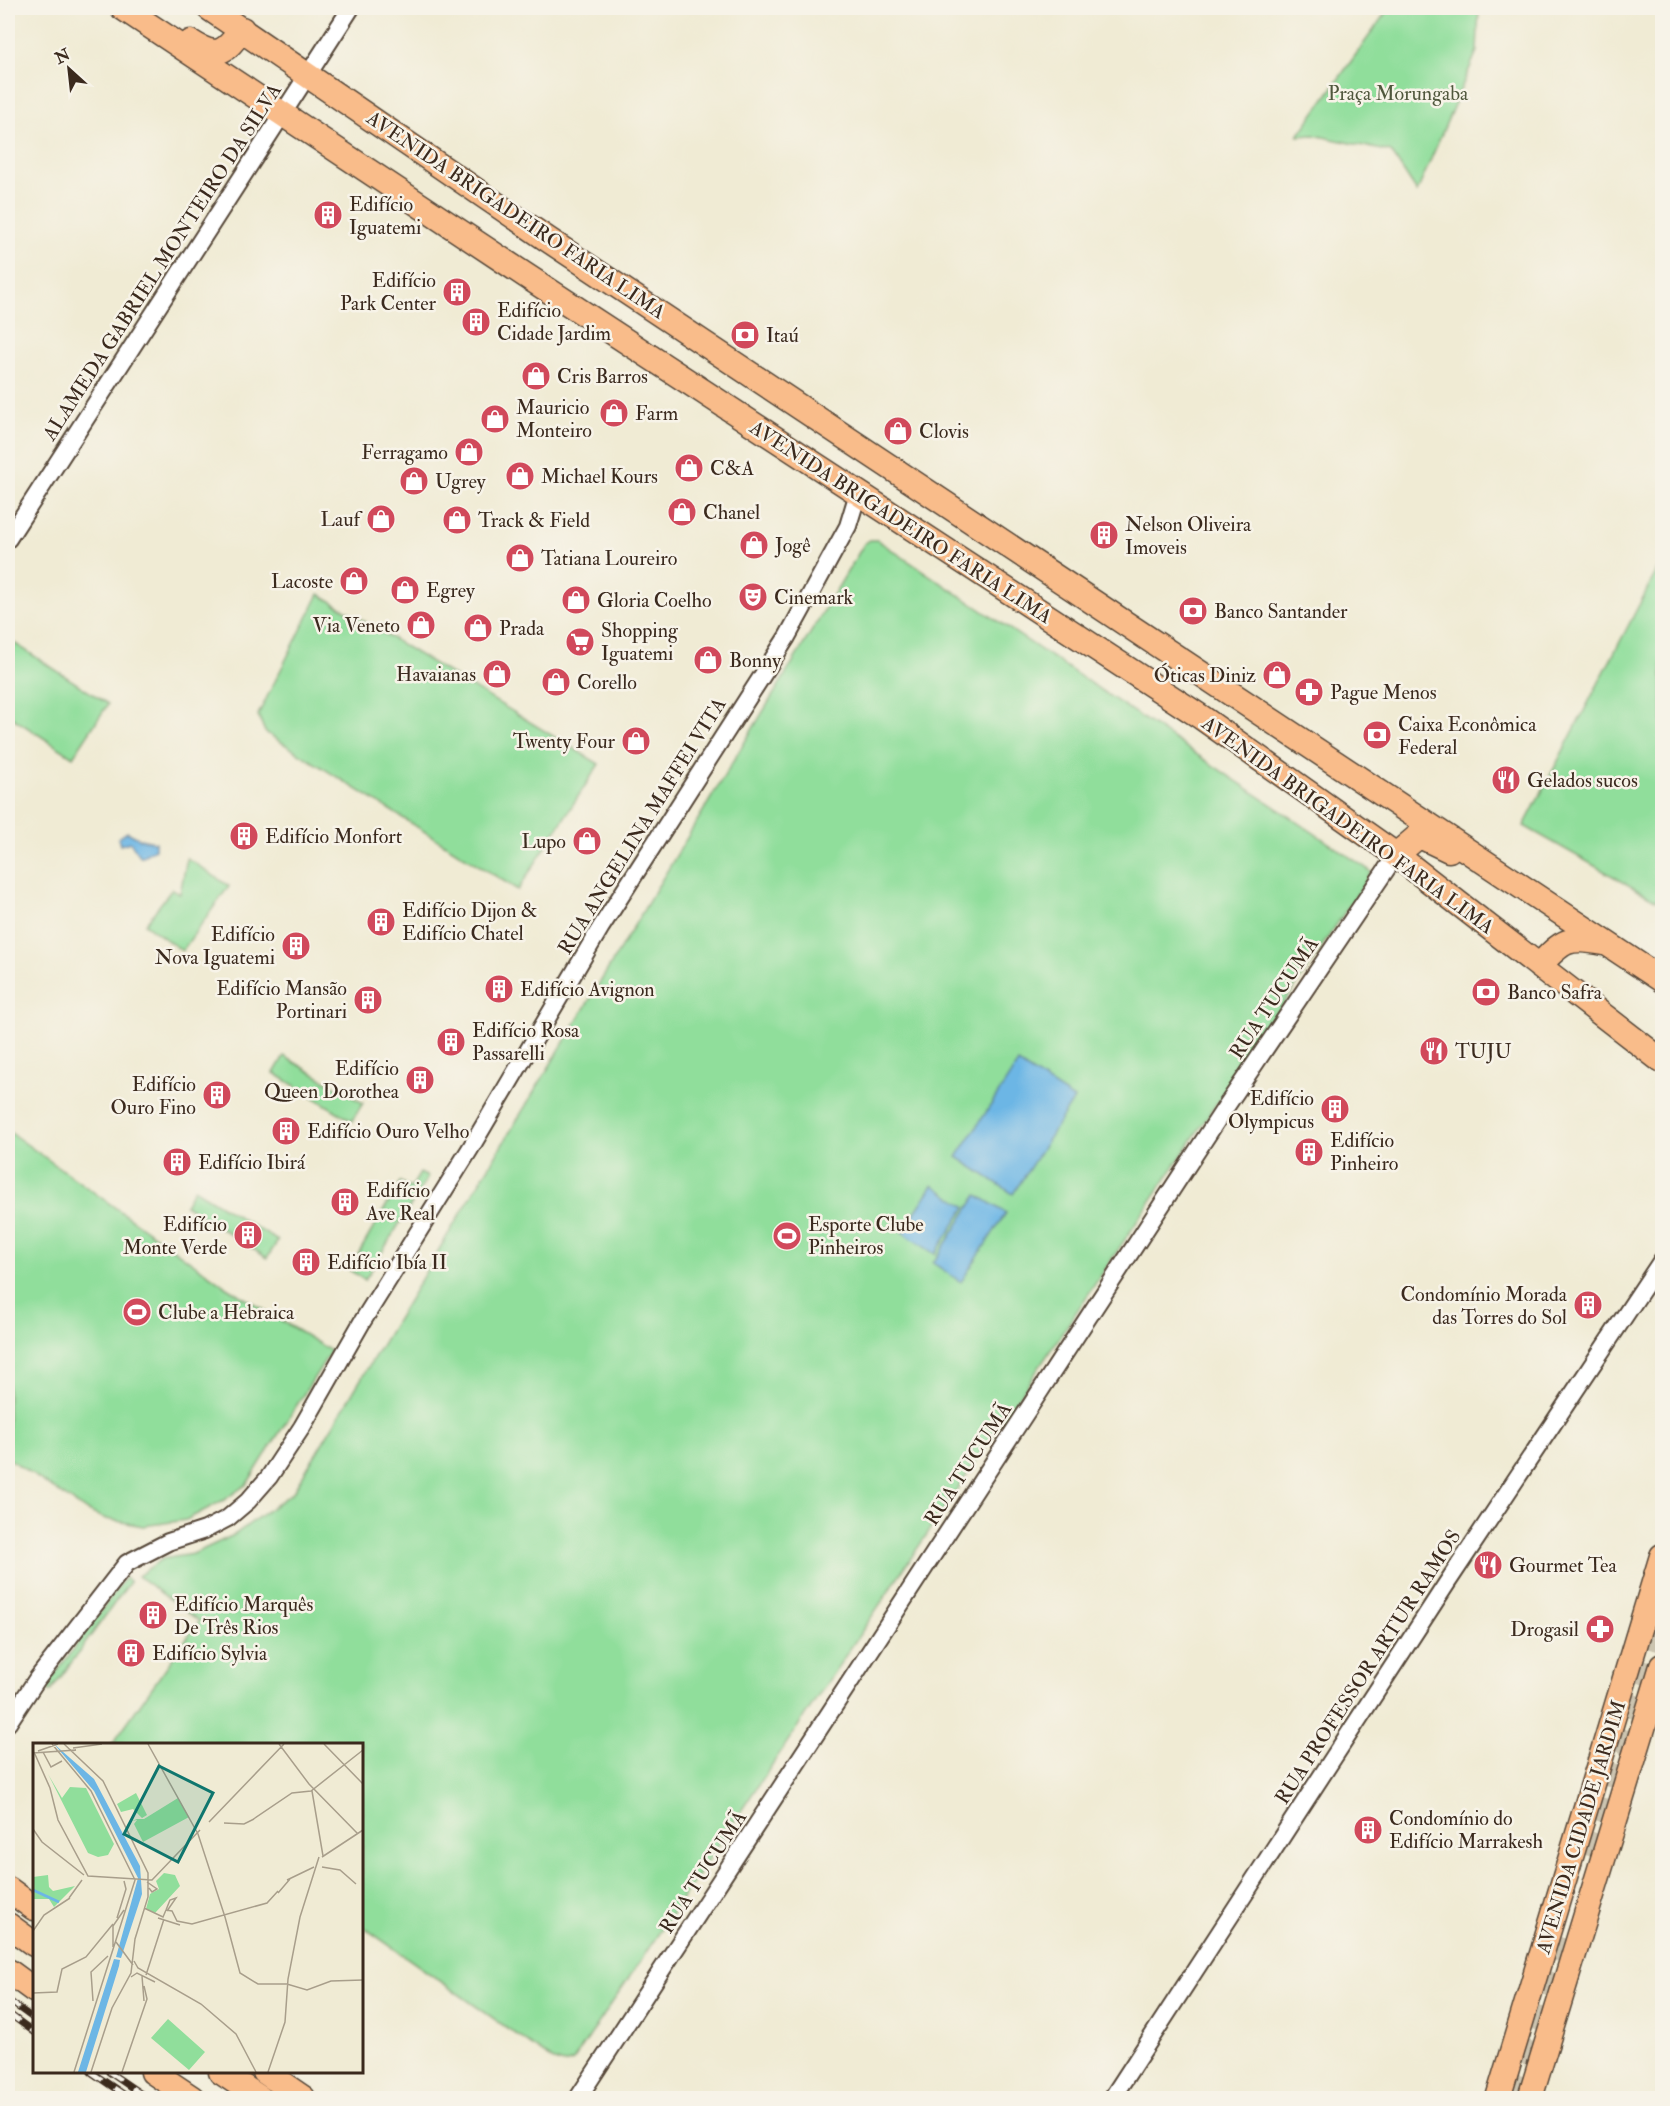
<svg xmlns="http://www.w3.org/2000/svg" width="1670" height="2106" font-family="'IM FELL Double Pica',serif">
  <rect width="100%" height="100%" fill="#f7f3e8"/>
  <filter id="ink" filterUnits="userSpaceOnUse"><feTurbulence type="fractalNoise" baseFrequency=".0167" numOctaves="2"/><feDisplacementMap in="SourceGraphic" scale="12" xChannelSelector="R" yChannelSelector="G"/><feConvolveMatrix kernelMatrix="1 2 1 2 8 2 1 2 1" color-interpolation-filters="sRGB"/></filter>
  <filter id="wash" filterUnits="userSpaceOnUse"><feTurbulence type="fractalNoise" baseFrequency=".008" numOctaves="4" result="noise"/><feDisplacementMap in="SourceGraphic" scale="24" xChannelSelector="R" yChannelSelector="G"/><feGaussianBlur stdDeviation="1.35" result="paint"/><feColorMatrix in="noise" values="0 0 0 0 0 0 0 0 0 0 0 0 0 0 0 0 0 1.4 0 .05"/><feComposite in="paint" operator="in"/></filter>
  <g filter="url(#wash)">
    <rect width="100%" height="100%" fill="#f0ebd4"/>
    <path fill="#90de9b" stroke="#66845c" stroke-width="1.5" d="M1389,8h90l-2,43 -60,141 -26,-40 -77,-17 -16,1z
      M870,540h7l495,332 -799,1189 -9,3 -10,-3 -192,-135v-182h-250l87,-123 -61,-45 24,-17 31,-5 41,-19 59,-43 571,-948z
      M1662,561v343l-138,-78z
      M319,594l280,170 -81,126 -253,-158 -7,-17z
      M8,639l100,65 -35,53 -65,-42z
      M187,858l42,28 -47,65 -37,-27 27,-35 8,5z
      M284,1056l79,47 -11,18 -78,-48z
      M8,1131l217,155 106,65 -84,133 -23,16 -38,20 -43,6 -37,-7 -19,-8 -79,-53z
      M420,1173l8,4 -63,103 -16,-10 51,-88 11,6z
      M194,1189l84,52 -11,17 -82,-53z
      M125,1578l5,4 -9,12 -71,98 -5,-4z"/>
    <path fill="#6cb6e5" stroke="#547082" stroke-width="1.5" d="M127,832l13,7 15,3v7l-14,8 -11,-15 -10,3 -2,-7z
      M1018,1063l56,36 -61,95 -56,-37z
      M933,1185l33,22 -31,47 -33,-22z
      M977,1195l29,18 -45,69 -28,-19z"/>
  </g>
  <g filter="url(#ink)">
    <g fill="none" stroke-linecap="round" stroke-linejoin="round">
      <path stroke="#ccc4b0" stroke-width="24" stroke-dasharray="24 12" stroke-linecap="butt" d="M1589,1856l73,-248
        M1512,2098l49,-169"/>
      <g stroke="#564739" stroke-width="20">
        <path id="minor" d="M8,539l343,-531
          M8,1723l29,-44 90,-116 41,-21 37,-12 23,-12 20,-17 21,-24 33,-50 60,-105 108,-173 131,-222 186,-290 61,-111 10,-33
          M578,2098l647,-990 171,-253
          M1112,2098l335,-515 215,-323"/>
      </g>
      <g stroke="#564739" stroke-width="27">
        <path id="highway" d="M123,8l402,267 676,442 195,138 266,206
          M209,8l338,231 1115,741
          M191,42c26,17 34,11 51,-13
          M1396,855l20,-17h8l25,12
          M1539,966c24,-26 29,-30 65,-23
          M8,1889l26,19
          M8,1925l26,19
          M8,1971l26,19
          M153,2072l39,26
          M221,2072l39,26
          M265,2072l38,26
          M1498,2098l164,-542
          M1530,2098l132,-432"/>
      </g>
      <use href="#minor" stroke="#fff" stroke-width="16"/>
      <use href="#highway" stroke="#f9bc8a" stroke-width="24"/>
      <g stroke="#3b2a1e" stroke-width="7">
        <path id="rail" d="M8,2000l26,19
          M8,2013l26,19
          M91,2072l38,26
          M109,2072l38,26"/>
      </g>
      <use href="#rail" stroke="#f7f3e8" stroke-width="4.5" stroke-dasharray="14" stroke-linecap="butt"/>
    </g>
  </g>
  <defs>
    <g id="building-disc" transform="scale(1.5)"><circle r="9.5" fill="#d1495b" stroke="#f7f3e8"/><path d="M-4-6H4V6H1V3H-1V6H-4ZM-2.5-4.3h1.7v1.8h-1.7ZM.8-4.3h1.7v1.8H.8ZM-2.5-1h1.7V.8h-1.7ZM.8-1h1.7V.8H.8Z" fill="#fff"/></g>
    <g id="bank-disc" transform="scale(1.5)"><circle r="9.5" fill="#d1495b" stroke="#f7f3e8"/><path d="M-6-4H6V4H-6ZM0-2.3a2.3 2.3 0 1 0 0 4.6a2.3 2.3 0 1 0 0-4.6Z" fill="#fff"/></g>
    <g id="shop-disc" transform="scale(1.5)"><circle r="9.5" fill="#d1495b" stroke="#f7f3e8"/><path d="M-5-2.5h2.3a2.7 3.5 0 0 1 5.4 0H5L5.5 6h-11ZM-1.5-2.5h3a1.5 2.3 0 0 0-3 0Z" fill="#fff"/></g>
    <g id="theatre-disc" transform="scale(1.5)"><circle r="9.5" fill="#d1495b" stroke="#f7f3e8"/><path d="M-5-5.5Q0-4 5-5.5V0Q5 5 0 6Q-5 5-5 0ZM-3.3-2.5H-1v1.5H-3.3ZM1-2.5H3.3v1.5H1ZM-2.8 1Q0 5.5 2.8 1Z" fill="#fff"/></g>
    <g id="supermarket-disc" transform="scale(1.5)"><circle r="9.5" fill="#d1495b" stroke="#f7f3e8"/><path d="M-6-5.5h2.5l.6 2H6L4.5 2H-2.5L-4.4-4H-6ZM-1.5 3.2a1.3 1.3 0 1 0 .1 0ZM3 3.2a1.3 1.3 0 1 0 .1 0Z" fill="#fff"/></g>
    <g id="pharmacy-disc" transform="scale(1.5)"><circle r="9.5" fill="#d1495b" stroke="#f7f3e8"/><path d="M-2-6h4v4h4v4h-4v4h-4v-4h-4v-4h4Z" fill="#fff"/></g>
    <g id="restaurant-disc" transform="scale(1.5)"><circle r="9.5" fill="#d1495b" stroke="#f7f3e8"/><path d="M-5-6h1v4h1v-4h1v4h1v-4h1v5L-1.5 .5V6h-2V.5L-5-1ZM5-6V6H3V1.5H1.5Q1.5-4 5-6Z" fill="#fff"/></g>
    <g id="stadium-disc" transform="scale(1.5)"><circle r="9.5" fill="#d1495b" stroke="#f7f3e8"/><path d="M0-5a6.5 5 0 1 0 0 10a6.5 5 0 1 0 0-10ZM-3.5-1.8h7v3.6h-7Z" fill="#fff"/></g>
  </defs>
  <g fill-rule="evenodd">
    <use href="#building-disc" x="328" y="215"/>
    <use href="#building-disc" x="457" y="292"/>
    <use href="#building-disc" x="476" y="322"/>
    <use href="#bank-disc" x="745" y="335"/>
    <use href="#shop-disc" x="536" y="376"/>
    <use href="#shop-disc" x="614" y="413"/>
    <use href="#shop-disc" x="495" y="419"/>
    <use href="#shop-disc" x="898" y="431"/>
    <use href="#shop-disc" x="469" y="452"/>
    <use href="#shop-disc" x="689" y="468"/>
    <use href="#shop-disc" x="520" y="476"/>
    <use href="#shop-disc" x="414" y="481"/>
    <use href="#shop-disc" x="682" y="512"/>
    <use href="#shop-disc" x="381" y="519"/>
    <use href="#shop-disc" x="457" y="520"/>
    <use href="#building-disc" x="1104" y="535"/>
    <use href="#shop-disc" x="754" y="545"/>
    <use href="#shop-disc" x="520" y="558"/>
    <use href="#shop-disc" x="354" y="581"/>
    <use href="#shop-disc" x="405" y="590"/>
    <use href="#theatre-disc" x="753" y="597"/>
    <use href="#shop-disc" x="576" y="600"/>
    <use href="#bank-disc" x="1193" y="611"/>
    <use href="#shop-disc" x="421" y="625"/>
    <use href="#shop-disc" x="478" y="628"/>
    <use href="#supermarket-disc" x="580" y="642"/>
    <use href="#shop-disc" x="708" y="660"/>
    <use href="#shop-disc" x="497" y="674"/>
    <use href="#shop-disc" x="1277" y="675"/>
    <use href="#shop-disc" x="556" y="682"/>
    <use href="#pharmacy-disc" x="1309" y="692"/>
    <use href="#bank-disc" x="1377" y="735"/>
    <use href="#shop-disc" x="636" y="741"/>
    <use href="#restaurant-disc" x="1506" y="780"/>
    <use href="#building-disc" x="244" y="836"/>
    <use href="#shop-disc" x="587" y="841"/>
    <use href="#building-disc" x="381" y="922"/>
    <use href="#building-disc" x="296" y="946"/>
    <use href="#building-disc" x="499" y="989"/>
    <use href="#bank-disc" x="1486" y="992"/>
    <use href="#building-disc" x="368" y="1000"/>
    <use href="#building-disc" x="451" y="1042"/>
    <use href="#restaurant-disc" x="1434" y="1051"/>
    <use href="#building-disc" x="420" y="1080"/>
    <use href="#building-disc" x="217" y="1095"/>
    <use href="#building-disc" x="1335" y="1109"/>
    <use href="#building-disc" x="286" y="1131"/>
    <use href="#building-disc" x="1309" y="1152"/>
    <use href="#building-disc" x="177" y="1162"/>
    <use href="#building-disc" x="345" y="1202"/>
    <use href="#building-disc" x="248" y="1235"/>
    <use href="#stadium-disc" x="787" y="1236"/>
    <use href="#building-disc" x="306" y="1262"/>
    <use href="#building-disc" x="1588" y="1305"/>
    <use href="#stadium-disc" x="137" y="1312"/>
    <use href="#restaurant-disc" x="1488" y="1565"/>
    <use href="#building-disc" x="153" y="1615"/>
    <use href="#pharmacy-disc" x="1600" y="1629"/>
    <use href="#building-disc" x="131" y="1653"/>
    <use href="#building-disc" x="1368" y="1830"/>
  </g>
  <g text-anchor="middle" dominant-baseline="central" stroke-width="5" stroke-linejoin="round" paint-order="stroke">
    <g font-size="20" fill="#50573d" stroke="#f7f3e8">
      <text x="1398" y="93">Praça Morungaba</text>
    </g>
    <g font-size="20" fill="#3b2a1e" stroke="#f7f3e8" text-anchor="start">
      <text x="349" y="204">Edifício<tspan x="349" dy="23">Iguatemi</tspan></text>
      <text x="436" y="280" text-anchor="end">Edifício<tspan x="436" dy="23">Park Center</tspan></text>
      <text x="497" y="310">Edifício<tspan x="497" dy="23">Cidade Jardim</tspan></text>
      <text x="766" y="335">Itaú</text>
      <text x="557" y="376">Cris Barros</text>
      <text x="516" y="407">Mauricio<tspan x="516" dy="23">Monteiro</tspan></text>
      <text x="635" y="413">Farm</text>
      <text x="919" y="431">Clovis</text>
      <text x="448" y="452" text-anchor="end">Ferragamo</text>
      <text x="710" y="468">C&amp;A</text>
      <text x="541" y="476">Michael Kours</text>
      <text x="435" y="481">Ugrey</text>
      <text x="703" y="512">Chanel</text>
      <text x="360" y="519" text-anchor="end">Lauf</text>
      <text x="478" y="520">Track &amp; Field</text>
      <text x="1125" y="524">Nelson Oliveira<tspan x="1125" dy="23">Imoveis</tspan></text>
      <text x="775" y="545">Jogê</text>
      <text x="541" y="558">Tatiana Loureiro</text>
      <text x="333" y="581" text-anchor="end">Lacoste</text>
      <text x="426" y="590">Egrey</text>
      <text x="774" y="597">Cinemark</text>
      <text x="597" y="600">Gloria Coelho</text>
      <text x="1214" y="611">Banco Santander</text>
      <text x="400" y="625" text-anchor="end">Via Veneto</text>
      <text x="499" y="628">Prada</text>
      <text x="601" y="630">Shopping<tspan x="601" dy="23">Iguatemi</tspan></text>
      <text x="729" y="660">Bonny</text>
      <text x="476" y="674" text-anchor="end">Havaianas</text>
      <text x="1256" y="675" text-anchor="end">Óticas Diniz</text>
      <text x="577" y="682">Corello</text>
      <text x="1330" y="692">Pague Menos</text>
      <text x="1398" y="724">Caixa Econômica<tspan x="1398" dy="23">Federal</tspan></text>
      <text x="615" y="741" text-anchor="end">Twenty Four</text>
      <text x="1527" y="780">Gelados sucos</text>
      <text x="265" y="836">Edifício Monfort</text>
      <text x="566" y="841" text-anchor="end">Lupo</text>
      <text x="402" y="910">Edifício Dijon &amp;<tspan x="402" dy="23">Edifício Chatel</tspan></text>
      <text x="275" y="934" text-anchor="end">Edifício<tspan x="275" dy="23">Nova Iguatemi</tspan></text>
      <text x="347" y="988" text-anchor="end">Edifício Mansão<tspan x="347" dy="23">Portinari</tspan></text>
      <text x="520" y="989">Edifício Avignon</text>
      <text x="1507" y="992">Banco Safra</text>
      <text x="472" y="1030">Edifício Rosa<tspan x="472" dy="23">Passarelli</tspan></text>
      <text x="1455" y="1051">TUJU</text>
      <text x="399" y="1068" text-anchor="end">Edifício<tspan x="399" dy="23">Queen Dorothea</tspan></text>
      <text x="196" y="1084" text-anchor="end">Edifício<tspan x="196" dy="23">Ouro Fino</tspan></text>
      <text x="1314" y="1098" text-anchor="end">Edifício<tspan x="1314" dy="23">Olympicus</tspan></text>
      <text x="307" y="1131">Edifício Ouro Velho</text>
      <text x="1330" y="1140">Edifício<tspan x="1330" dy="23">Pinheiro</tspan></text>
      <text x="198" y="1162">Edifício Ibirá</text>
      <text x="366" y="1190">Edifício<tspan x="366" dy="23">Ave Real</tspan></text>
      <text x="227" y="1224" text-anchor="end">Edifício<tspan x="227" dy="23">Monte Verde</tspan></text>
      <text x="808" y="1224">Esporte Clube<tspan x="808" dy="23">Pinheiros</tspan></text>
      <text x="327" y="1262">Edifício Ibía II</text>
      <text x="1567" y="1294" text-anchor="end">Condomínio Morada<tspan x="1567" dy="23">das Torres do Sol</tspan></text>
      <text x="158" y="1312">Clube a Hebraica</text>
      <text x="1509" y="1565">Gourmet Tea</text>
      <text x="174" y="1604">Edifício Marquês<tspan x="174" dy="23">De Três Rios</tspan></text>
      <text x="1579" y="1629" text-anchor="end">Drogasil</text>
      <text x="152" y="1653">Edifício Sylvia</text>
      <text x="1389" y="1818">Condomínio do<tspan x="1389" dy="23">Edifício Marrakesh</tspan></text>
    </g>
    <g font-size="20" fill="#3b2a1e" stroke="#f7f3e8">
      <text transform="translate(516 215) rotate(34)">AVENIDA BRIGADEIRO FARIA LIMA</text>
      <text transform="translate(162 262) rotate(-57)">ALAMEDA GABRIEL MONTEIRO DA SILVA</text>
      <text transform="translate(901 522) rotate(33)">AVENIDA BRIGADEIRO FARIA LIMA</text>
      <text transform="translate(1348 825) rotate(36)">AVENIDA BRIGADEIRO FARIA LIMA</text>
      <text transform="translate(642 826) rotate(-58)">RUA ANGELINA MAFFEI VITA</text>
      <text transform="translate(1274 998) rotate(-56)">RUA TUCUMÃ</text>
      <text transform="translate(968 1464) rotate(-57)">RUA TUCUMÃ</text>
      <text transform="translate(1368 1667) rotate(-57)">RUA PROFESSOR ARTUR RAMOS</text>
      <text transform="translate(1581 1827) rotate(-73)">AVENIDA CIDADE JARDIM</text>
      <text transform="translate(703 1872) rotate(-57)">RUA TUCUMÃ</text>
    </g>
  </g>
  <g transform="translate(33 1743)">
    <rect width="330" height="330" fill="#f0ebd4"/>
    <path d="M15,31l14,24 8,-11 16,1 28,56 -6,11 -10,2 -10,-4zM103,50l11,22 -5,3 -9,-9 -12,3 -4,-8zM145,55l11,19 -46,25 -9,-18 3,-4 -5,1 5,-2h7zM131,130l11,2 5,11 -25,27 -9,-4 4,-15 9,-5 -3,-8zM15,132l1,12 4,4 22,-5 -21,21 -5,-8h-16v-22zM135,276l37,33 -16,18 -38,-32z" fill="#90de9b"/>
    <path d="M21,1l40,35 46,87 2,28 -21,64 -5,-1 22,-79 -44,-87zM81,216l6,1 -1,6 -33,106h-8z" fill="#6cb6e5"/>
    <path fill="none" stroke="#6cb6e5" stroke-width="3" d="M0,147l26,12"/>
    <path fill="none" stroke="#a89e8b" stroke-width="1.5" d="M19,1l39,47 44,89 -61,192M31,1l39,37 45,92v24l-13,42 -4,34 -19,35 -21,64M115,1l50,90 27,83M246,1l30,40 49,50M291,1l39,40M40,5l29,-4M5,8l20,-7M1,9l16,36 8,32 30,56 64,4 48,-50M10,9l8,15 11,-6M0,10l43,-3 -5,1M279,48l11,65M219,77l40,-27 19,-2 52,-41M176,79l75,-78M191,80l20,1 10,-5M0,86l9,13 42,33M289,114l41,-27M289,124l18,3 16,14M254,137l27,-13M114,139l10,7 -5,3 -3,-4M245,150l12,-14M36,155l13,-18M111,165l19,9 3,-7 6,1 5,10 15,3 75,-21 11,-12M133,167l4,-10 6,-2 -9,13M192,174l15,56 18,11h29l20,6 24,-9 32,-1M84,175l9,-29 -2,-8M125,175l22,7M0,188l11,-16 26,-17M83,199l17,23M80,204v-21l11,-16M101,218l4,7 63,36 35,30 20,38M113,232l18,-56M109,233l2,25M98,234l6,-4 18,9M0,250l24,-1 5,-23 24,-12 27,-33M60,258l-2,-29 17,-16M89,329l25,-73 -3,-13M235,329l17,-50 3,-43 12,-62 19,-60"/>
    <path fill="#0f766e" fill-opacity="0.15" stroke="#0f766e" stroke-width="3" d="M126,23l54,27 -35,69 -54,-28z"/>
    <rect width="330" height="330" fill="none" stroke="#3b2a1e" stroke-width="3"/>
  </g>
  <rect width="1670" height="2106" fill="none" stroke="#f7f3e8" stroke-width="30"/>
  <g transform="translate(69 69) rotate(333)" stroke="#f7f3e8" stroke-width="4.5" paint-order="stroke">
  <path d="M0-4.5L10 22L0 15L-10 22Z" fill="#3b2a1e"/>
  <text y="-9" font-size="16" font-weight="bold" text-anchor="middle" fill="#3b2a1e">N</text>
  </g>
</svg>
